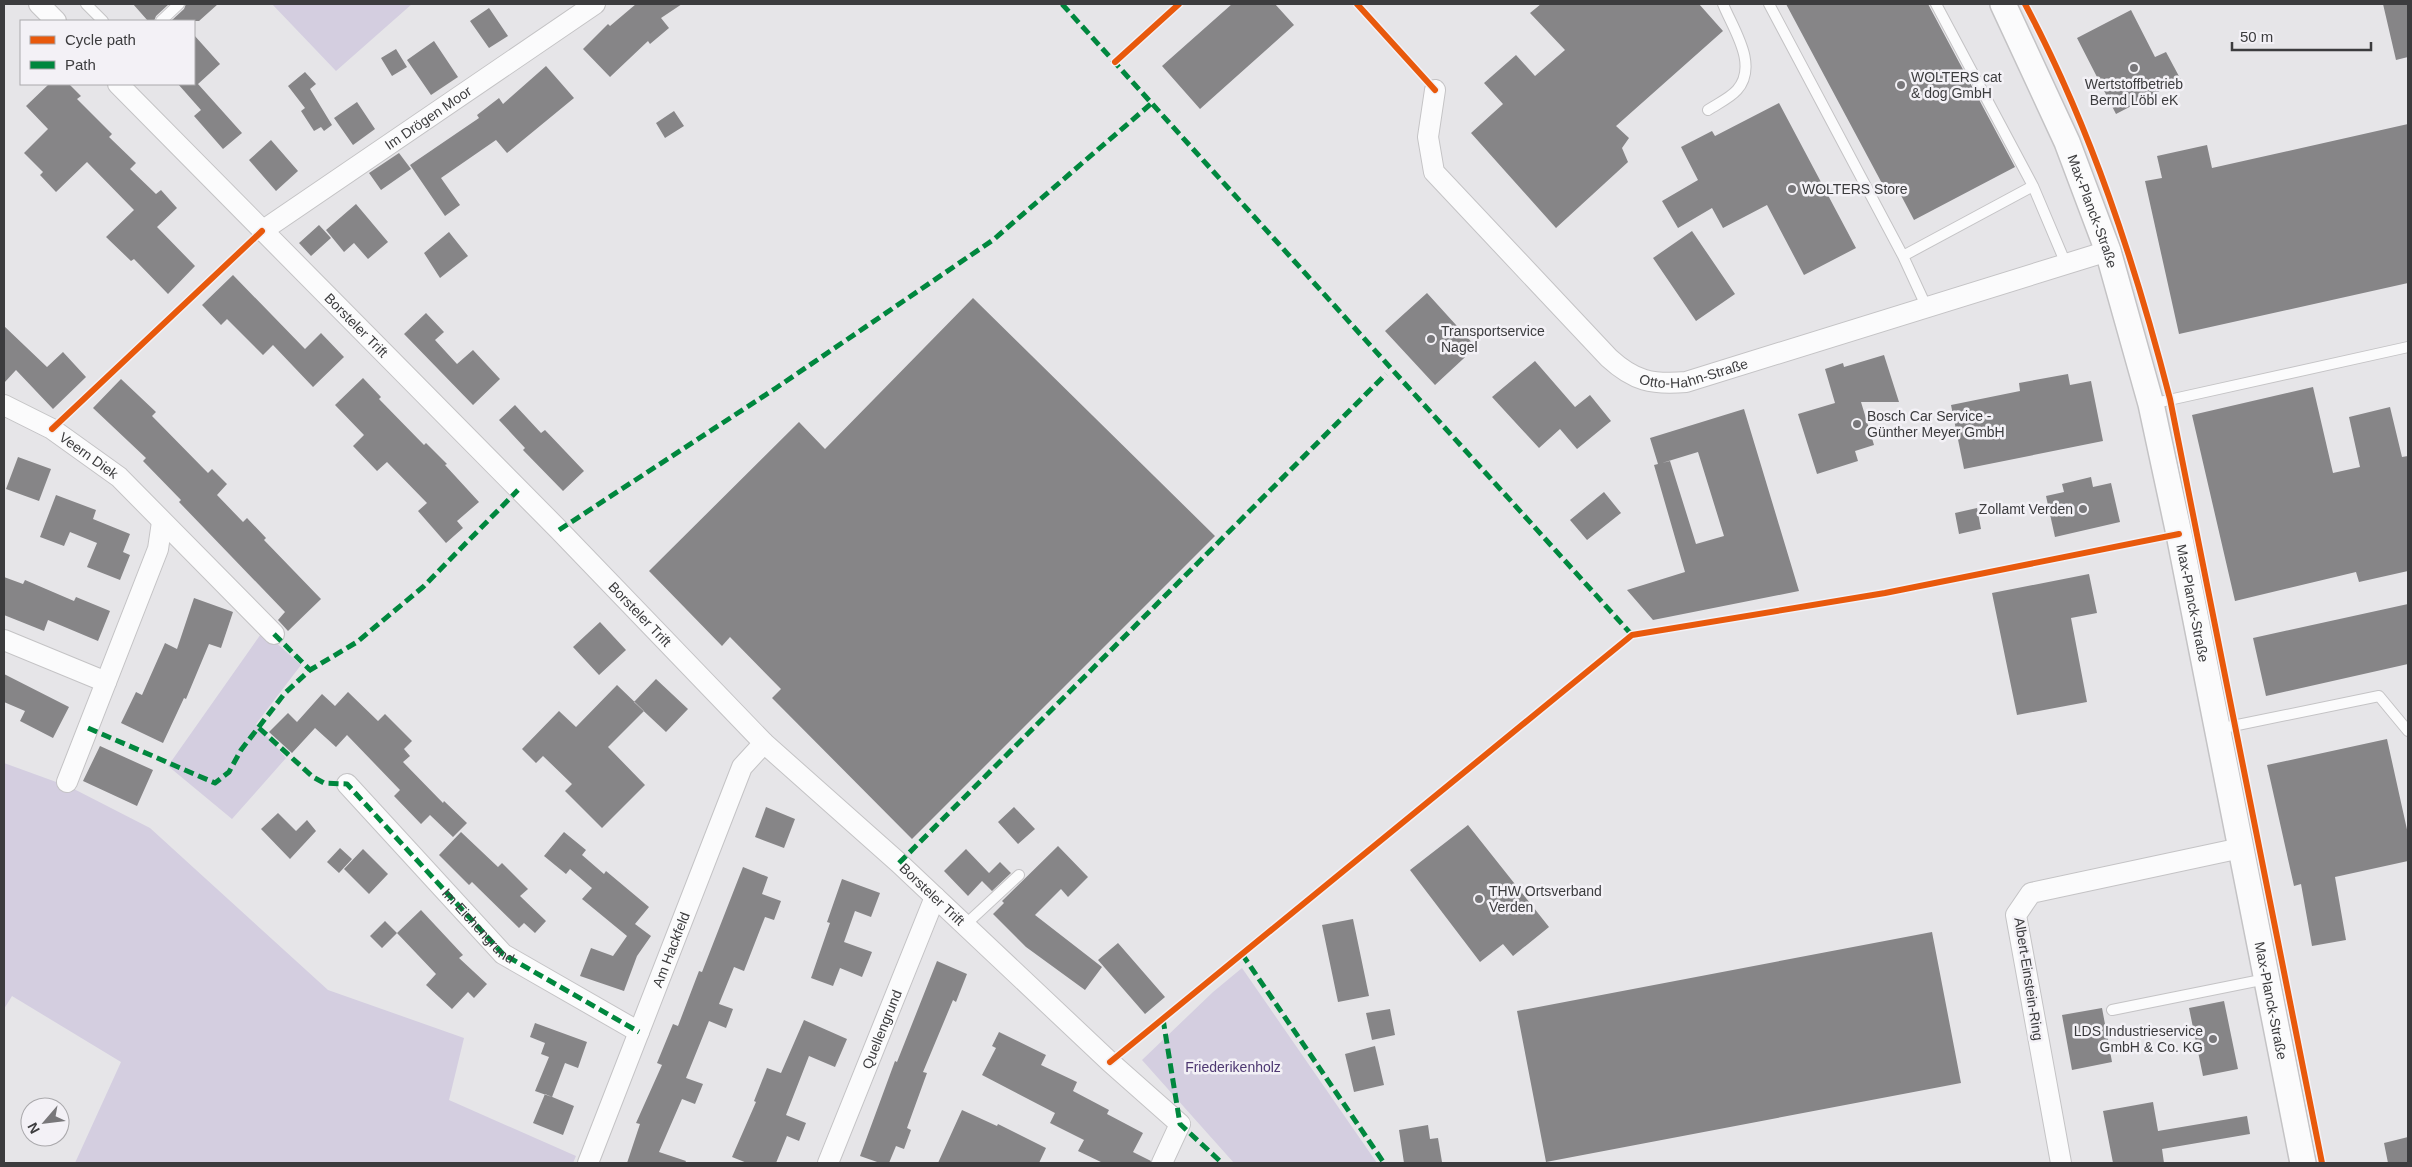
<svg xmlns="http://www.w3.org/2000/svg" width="2412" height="1167" font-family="Arial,sans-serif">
  <rect width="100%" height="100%" fill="#e6e5e8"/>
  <path fill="#d4cee0" d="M272,4h140l-76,67z
    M263,631l38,34 -45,59 30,34 -54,61 -64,-53z
    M4,763l66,24 80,41 178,162 136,48 -15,62 127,56 -3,7h-498l46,-101 -109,-66 -8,13z
    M1242,968l135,195h-143l-92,-103 71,-68z"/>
  <path fill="#868587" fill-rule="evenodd" d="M133,4h36l-13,12 -2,5h-6z
    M186,4h32l-19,17h-28l13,-12z
    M636,4h46l-21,14 8,10 -19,16 -2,-3 -38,36 -27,-28 25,-25 2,2z
    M1232,4h43l19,21 -94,84 -38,-43z
    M1541,4h158l24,27 -107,95 13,12 -7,10 6,14 -72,66 -85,-95 32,-29 -19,-21 32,-28 19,21 30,-26 -35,-37z
    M1786,4h142l87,163 -101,53 -19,-36 -10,5z
    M2383,4h25v53l-12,3z
    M489,8l19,28 -19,12 -19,-27z
    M2131,10l24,47 11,-5 15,28 -65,34 -39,-76z
    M194,35l26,29 -22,20 44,49 -19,16 -29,-33 7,-6 -23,-26h16z
    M434,41l24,36 -27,18 -24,-35z
    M396,49l11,18 -15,9 -11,-18z
    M546,66l28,32 -67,55 -11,-13 -55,38 19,27 -15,11 -35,-51 69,-47 -2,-3 22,-17 4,6z
    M305,72l11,12 -6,5 22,36 -8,6 -3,-4 -7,4 -13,-20 4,-3 -17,-22z
    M49,84h20l12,12 -4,3 35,35 -3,3 27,26 -6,6 26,25 5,-4 16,18 -20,19 38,39 -27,28 -34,-35 -3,2 -25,-24 28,-27 -47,-48 -31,30 -16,-17 3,-3 -19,-19 24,-24 -22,-23z
    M357,102l18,27 -22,16 -19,-27z
    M1779,103l77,145 -52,27 -37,-70 -44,23 -11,-20 -34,20 -16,-27 36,-21 -17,-33 31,-16 3,5z
    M674,111l10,15 -19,12 -9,-15z
    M2408,124v159l-229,51 -34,-153 17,-3 -5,-22 50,-11 5,23z
    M271,140l27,31 -22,20 -27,-31z
    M399,153l12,16 -30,21 -12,-17z
    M356,204l32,38 -20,17 -14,-16 -10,9 -18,-22z
    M319,225l12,13 -20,18 -12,-13z
    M1692,231l43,63 -39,27 -43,-63z
    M449,232l19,24 -28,22 -16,-25z
    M233,275l72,74 16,-16 23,24 -31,30 -40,-42 -10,10 -36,-36 -6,6 -19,-20z
    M1427,293l49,54 -41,38 -50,-54z
    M973,298l242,238 -303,303 -140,-141 9,-9 -51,-52 -8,9 -73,-75 150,-149 26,27z
    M426,313l18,19 -9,8 22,24 16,-14 27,29 -27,26 -69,-71z
    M4,326l43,41 16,-15 23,25 -33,32 -37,-39 -12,13z
    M1884,355l15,47h-38l13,43 -19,6 3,10 -41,13 -19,-60 37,-11 -10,-34 18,-6 1,4z
    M1535,361l40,46 15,-12 21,26 -34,28 -17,-20 -21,19 -47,-51z
    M2068,374l2,11 21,-4 12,60 -139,28 -13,-64 69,-14 -1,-8z
    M363,378l18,19 -2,2 45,46 2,-2 21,21 -2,1 34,37 -22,19 6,7 -17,15 -28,-32 9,-8 -40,-41 -10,9 -24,-25 11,-11 -29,-30z
    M121,379l35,33 -4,4 56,57 4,-4 15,15 -10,11 26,27 4,-4 19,20 -2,2 57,59 -33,32 -10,-11 7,-8 -106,-110 2,-2 -38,-39 3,-3 -53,-50z
    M2313,387l20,86 27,-6 -11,-50 41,-10 12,50 6,-1v115l-49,11 -3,-10 -121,29 -43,-186z
    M515,405l26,28 4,-3 39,41 -21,20 -40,-41 2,-2 -26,-28z
    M1744,409l55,182 -146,29 -26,-30 58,-18 -31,-107 4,-1 -8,-26zM1698,452l26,84 -28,8 -26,-83 -8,2z
    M18,457l33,12 -12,32 -33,-12z
    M2091,477l2,10 18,-4 9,39 -65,15 -9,-41 18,-4 -2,-8z
    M1604,492l17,21 -34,27 -17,-20z
    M56,495l40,15 -3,9 37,15 -7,18 7,3 -10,25 -33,-13 10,-24 -27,-11 -6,14 -24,-9z
    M1977,508l4,21 -22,5 -4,-21z
    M2089,574l8,39 -26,5 16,84 -70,13 -25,-122z
    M4,577l19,7 2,-4 49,21 2,-4 34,14 -12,30 -50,-21 -4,11 -40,-16z
    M194,598l39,14 -12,36 -12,-4 -23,55 -2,-1 -21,45 -42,-20 15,-31 6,3 23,-52 12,6z
    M2408,604v60l-142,32 -13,-58z
    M600,622l26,28 -27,25 -26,-28z
    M4,674l65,33 -16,31 -33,-17 5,-10 -21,-9z
    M656,679l32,30 -22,23 -32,-30z
    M617,685l27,26 -36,36 37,38 -43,43 -37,-37 7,-7 -29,-28 -7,7 -14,-14 37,-38 17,16z
    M348,692l30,29 7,-7 27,27 -8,8 6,7 -7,6 40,41 1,-2 23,22 -14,14 -23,-22 -9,9 -27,-28 6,-6 -53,-55 -11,12 -21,-19 -23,25 -23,-21 19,-19 9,9 25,-28 13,12z
    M2387,739l21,95v27l-73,16 11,63 -34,6 -11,-62 -7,2 -27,-121z
    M100,746l53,24 -16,36 -54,-25z
    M766,807l29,12 -11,29 -29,-11z
    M1014,807l21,22 -17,15 -20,-22z
    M278,813l18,18 11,-11 9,11 -26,28 -29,-30z
    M1468,825l81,102 -36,29 -10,-12 -23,18 -70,-92z
    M461,832l37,35 4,-4 26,26 -8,7 26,25 -11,12 -11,-10 -5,5 -47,-46 -3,3 -30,-30z
    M564,832l22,18 -4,5 22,19 2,-3 43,36 -14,17 16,12 -14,20 -13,35 -44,-15 11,-28 22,8 14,-20 -45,-37 10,-11 -22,-19 -4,5 -22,-18z
    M1058,846l30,31 -20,20 -7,-8 -26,26 67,52 -17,23 -59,-43 -33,-33 11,-11 -2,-2z
    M340,848l12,11 -13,14 -12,-11z
    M363,849l25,25 -19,20 -25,-25z
    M966,849l23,24 11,-11 11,11 -19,18 -10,-10 -14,15 -24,-25z
    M743,867l25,10 -6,17 19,7 -7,19 -9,-3 -21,54 -10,-4 -15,37 14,5 -7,19 -17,-7 -23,57 17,6 -8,20 -13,-5 -23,53 27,9 -1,2h-58l13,-39 -4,-1 26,-58 -5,-2 16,-39 5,2 21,-55 3,1z
    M842,879l38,14 -9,24 -16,-6 -11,31 28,10 -10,25 -22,-9 -7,18 -22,-8 19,-55 -3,-1z
    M421,910l42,45 -4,3 28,26 -13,14 -6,-6 -16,17 -26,-24 10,-11 -39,-41 -15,15 -12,-12 15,-15 12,12z
    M1353,919l16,77 -31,6 -16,-77z
    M1932,932l29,151 -415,79 -29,-151z
    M1118,943l47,54 -20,17 -47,-54z
    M937,961l30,13 -11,28 -3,-2 -30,72 4,1 -20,55 4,2 -7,19 -8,-3 -7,17h-9l-20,-7 35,-95 2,1z
    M2224,1001l14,68 -35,7 -14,-68z
    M2102,1008l10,54 -40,8 -10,-55z
    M1390,1009l5,26 -23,5 -6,-27z
    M804,1020l43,19 -12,28 -26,-11 -23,59 20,8 -7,18 -12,-5 -11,27h-29l-15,-6 24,-55 -2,-1 13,-33 14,5z
    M535,1023l52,19 -9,26 -13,-5 -13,34 -17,-6 14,-34 -8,-3 4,-11 -15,-6z
    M999,1032l47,23 -5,10 36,17 -4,9 36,19 -2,4 36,19 -10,19 18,9 -1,2h-47l-25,-12 6,-11 -34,-17 5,-10 -73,-38 14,-27 -4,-2z
    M1375,1046l9,39 -30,7 -9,-38z
    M545,1094l29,12 -11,29 -30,-12z
    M2153,1102l5,29 89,-15 3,18 -88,15 2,14h-51l-10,-52z
    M962,1110l35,16 1,-2 48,24 -7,15h-101z
    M1428,1125l2,14 8,-1 4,24 -38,1 -5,-33z
    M2408,1137v26h-20l-4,-20z"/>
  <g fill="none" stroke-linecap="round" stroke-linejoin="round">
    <g stroke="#c4c3c5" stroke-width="12">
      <path id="service" d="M86,4l17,17
        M1769,4l134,252
        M1936,4l97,182
        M161,21l18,-17
        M1708,110c9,-6 22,-12 29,-20 22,-25 -4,-61 -14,-86
        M1927,308l-24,-52 130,-70 33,78
        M2151,404l257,-57
        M2218,729l161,-33 29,35
        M965,925l54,-50
        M2112,1010l154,-31"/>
    </g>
    <g stroke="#c4c3c5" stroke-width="22">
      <g id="minor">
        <path d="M39,4l17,17"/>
        <path id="s1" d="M118,84l441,446 205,213 135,120 211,199 70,62 -18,39"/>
        <path id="s2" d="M1435,90l-7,47 6,35 175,186c25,23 43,27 77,24l422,-131"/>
        <path id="s3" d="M262,231l333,-227"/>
        <path id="s4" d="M4,405l48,24 67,48 155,157"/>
        <path d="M4,640l102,42"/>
        <path d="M67,782l91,-233 4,-27"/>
        <path d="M347,784l156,170 136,78"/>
        <path id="s5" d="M588,1163l154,-396 22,-24"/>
        <path id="s6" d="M828,1163l107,-266"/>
        <path d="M2061,1163l-45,-248 15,-22 210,-45"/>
      </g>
    </g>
    <g stroke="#c4c3c5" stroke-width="28">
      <g id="tertiary">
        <path id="s7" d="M2003,4l64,138 41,109 43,153 28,130 124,629"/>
      </g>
    </g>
    <use href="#service" stroke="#fbfbfc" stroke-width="10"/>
    <use href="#minor" stroke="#fbfbfc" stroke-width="20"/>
    <use href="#tertiary" stroke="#fbfbfc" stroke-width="25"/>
    <g stroke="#00873e" stroke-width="5" stroke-dasharray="10 5" stroke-linecap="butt">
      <path d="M1062,4l570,631"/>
      <path d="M559,530l217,-142 217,-148 159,-137"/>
      <path d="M274,634l36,36"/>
      <path d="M88,728l127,55 14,-11 12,-22 44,-57 25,-23 47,-28 66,-55 95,-97"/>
      <path id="s8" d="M259,728l54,49 11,6 23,1 156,170 136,78"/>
      <path d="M899,863l487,-489"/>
      <path d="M1242,954l142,209"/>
      <path d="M1163,1019l17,105 42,39"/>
    </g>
    <g stroke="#f3f1f6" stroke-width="9">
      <path id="cycleway" d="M1357,4l78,86
        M2025,4c66,124 110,259 145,395l152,764
        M1115,62l64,-58
        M52,429l210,-198
        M1110,1062l522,-427 253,-42 294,-59"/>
    </g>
    <use href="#cycleway" stroke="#e8590c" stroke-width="6"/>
  </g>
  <g fill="#78777a" stroke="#f3f1f6" stroke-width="2">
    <circle cx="2134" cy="68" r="5"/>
    <circle cx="1901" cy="85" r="5"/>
    <circle cx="1792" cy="189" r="5"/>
    <circle cx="1431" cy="339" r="5"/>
    <circle cx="1857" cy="424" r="5"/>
    <circle cx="2083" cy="509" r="5"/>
    <circle cx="1479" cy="899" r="5"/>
    <circle cx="2213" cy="1039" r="5"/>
  </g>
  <g text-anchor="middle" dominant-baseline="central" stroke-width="5" stroke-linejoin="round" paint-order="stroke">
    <g font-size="14" fill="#3c3c3e" stroke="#f3f1f6" text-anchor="start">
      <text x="1911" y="77">WOLTERS cat<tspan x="1911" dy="16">&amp; dog GmbH</tspan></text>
      <text x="2134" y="84" text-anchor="middle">Wertstoffbetrieb<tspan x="2134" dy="16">Bernd Löbl eK</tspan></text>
      <text x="1802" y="189">WOLTERS Store</text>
      <text x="1441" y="331">Transportservice<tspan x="1441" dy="16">Nagel</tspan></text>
      <text x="1867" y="416">Bosch Car Service -<tspan x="1867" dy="16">Günther Meyer GmbH</tspan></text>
      <text x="2073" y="509" text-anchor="end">Zollamt Verden</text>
      <text x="1489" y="891">THW Ortsverband<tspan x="1489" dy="16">Verden</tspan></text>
      <text x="2203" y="1031" text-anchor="end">LDS Industrieservice<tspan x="2203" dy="16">GmbH &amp; Co. KG</tspan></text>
    </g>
    <g font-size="14" fill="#3c3c3e" stroke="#f3f1f6">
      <text stroke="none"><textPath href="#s3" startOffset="201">Im Drögen Moor</textPath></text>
      <text stroke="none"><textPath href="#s7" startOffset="226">Max-Planck-Straße</textPath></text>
      <text stroke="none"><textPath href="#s1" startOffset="339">Borsteler Trift</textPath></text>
      <text stroke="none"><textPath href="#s2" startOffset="431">Otto-Hahn-Straße</textPath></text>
      <text stroke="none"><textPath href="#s4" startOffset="99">Veern Diek</textPath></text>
      <text stroke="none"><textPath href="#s7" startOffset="631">Max-Planck-Straße</textPath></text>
      <text stroke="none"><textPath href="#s1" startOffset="744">Borsteler Trift</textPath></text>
      <text stroke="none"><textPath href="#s1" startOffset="1149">Borsteler Trift</textPath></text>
      <text stroke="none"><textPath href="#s8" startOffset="302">Im Eichengrund</textPath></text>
      <text stroke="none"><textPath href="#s5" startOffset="229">Am Hackfeld</textPath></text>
      <text transform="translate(2029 979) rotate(81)">Albert-Einstein-Ring</text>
      <text stroke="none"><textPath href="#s7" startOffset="1036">Max-Planck-Straße</textPath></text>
      <text stroke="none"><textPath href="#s6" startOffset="144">Quellengrund</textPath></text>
    </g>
    <g font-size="14" fill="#4d3771" stroke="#f3f1f6">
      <text x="1233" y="1067">Friederikenholz</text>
    </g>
  </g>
  <rect width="2412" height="1167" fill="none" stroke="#3c3c3e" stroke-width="10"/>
  <rect x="20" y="20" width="175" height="65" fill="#f3f1f6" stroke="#aaa9ac"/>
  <rect x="30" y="36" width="25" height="8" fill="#e8590c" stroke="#aaa9ac"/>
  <text x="65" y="45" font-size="15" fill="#3c3c3e">Cycle path</text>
  <rect x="30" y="61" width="25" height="8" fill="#00873e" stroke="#aaa9ac"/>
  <text x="65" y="70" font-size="15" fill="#3c3c3e">Path</text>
  <g transform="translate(45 1122) rotate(242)"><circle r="24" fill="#f3f1f6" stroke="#aaa9ac"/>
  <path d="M0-4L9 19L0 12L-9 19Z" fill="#78777a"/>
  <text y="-8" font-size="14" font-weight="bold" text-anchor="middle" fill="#3c3c3e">N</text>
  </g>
  <path d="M2232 42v8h139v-8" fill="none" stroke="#3c3c3e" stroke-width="2.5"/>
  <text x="2240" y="42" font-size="15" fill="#3c3c3e" stroke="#f3f1f6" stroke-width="4" paint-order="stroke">50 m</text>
</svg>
